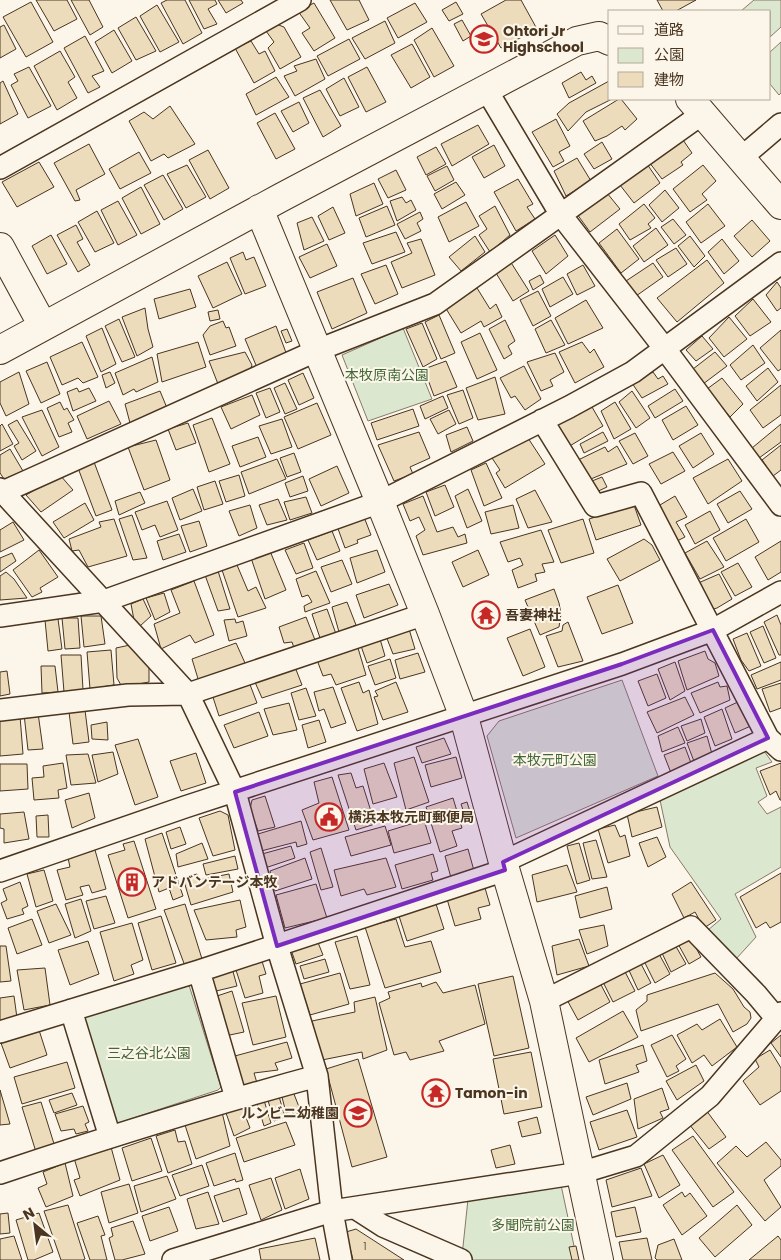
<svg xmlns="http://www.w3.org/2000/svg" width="781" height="1260" font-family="Poppins,'Noto Sans JP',sans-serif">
  <rect width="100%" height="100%" fill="#fbf6e9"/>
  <path fill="#dce7d0" stroke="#887966" d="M754,0h27v27l-11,10v-26h-29z
    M781,42v51l-2,2 -9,-11v-32z
    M403,328l29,71 -64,22 -26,-66z
    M622,680l36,96 -142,62 -29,-102 12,-15z
    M764,751l8,11 -16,6 11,28 -9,6 9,12 14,-7v60l-46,27 21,43 -20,22 -28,-29 13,-11 -51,-72 -10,-47z
    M188,982l33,105 -3,3 -103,34 -36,-100 5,-9z
    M561,1185l16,75h-105l-10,-4 6,-57z"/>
  <path fill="#ecdcbc" stroke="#4a3520" d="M36,0h31l10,19 -23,12z
    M71,0h18l14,27 -13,8z
    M167,0h18l17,33 -19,11 -22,-41z
    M189,0h26l2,4 -9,5 9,15 -13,5z
    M218,0h23l2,3 -17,10z
    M330,0h29l10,20 -22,10z
    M506,0h15l16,29 -36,19 -20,-34z
    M657,0h39l-20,11h-13z
    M31,2l22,40 -27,15 -23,-40z
    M456,2l7,12 -14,7 -7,-11z
    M314,3l21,35 -21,13 -12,-18 8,-5 -12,-17z
    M415,3l12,19 -29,16 -11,-20z
    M157,5l22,37 -19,10 -20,-36z
    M136,17l20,34 -20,9 -18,-32z
    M462,20l9,16 -8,5 -9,-17z
    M385,21l10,22 -30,16 -13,-21z
    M276,24l8,3 17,30 -21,12 -12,-21 6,-6 -8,-11z
    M4,25l12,24 -16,9v-31z
    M432,28l22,38 -20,11 -20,-37z
    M114,30l18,31 -20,12 -17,-31z
    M85,36l19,35 -12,5 8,11 -12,6 -24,-45z
    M349,39l11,20 -32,17 -11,-20z
    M251,41l8,13 6,-3 10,20 -21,12 -19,-35z
    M412,44l18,33 -19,11 -20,-33z
    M60,51l15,26 -7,5 9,16 -20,12 -23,-44z
    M316,59l9,20 -30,17 -11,-20 13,-5 -3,-5z
    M29,67l22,39 -23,12 -17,-33 7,-4 -4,-7z
    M367,67l19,35 -20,10 -18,-35z
    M581,72l5,8 6,-4 4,7 -27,15 -7,-15z
    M276,77l13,20 -33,18 -10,-21z
    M344,78l15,29 -19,9 -14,-27z
    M3,81l15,33 -18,10v-41z
    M609,81l1,18h2l-26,13 -18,19 -11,-17 12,-11z
    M320,90l21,36 -18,11 -20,-39z
    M619,99h2l16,20 -12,11 -3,-4 -15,10 -12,5 -12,-20z
    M299,102l10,21 -16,9 -12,-21z
    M170,106l25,38 -27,14 -4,-4 -13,7 -22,-40 15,-9 9,7z
    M275,113l20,36 -19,10 -19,-36z
    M556,119l14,27 -11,6 5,9 -11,6 -21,-35z
    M478,125l11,19 -37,22 -11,-22z
    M681,137l11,16 -11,9 2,3 -21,14 -13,-17z
    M602,142l10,17 -18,10 -10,-15z
    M89,144l16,30 -29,16 4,10 -5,1 -21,-38z
    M494,145l11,21 -21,12 -12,-21z
    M436,147l10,17 -20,11 -9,-18z
    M208,150l21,38 -19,11 -21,-39z
    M139,152l12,21 -31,16 -11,-20z
    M577,158l14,23 -25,15 -12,-25z
    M39,162l15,25 -37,20 -15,-25z
    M647,164l13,19 -26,20 -14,-18z
    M187,165l19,32 -20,11 -19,-34z
    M703,165l13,16 -14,13 5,6 -17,12 -17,-23z
    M447,166l7,14 -19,11 -8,-15z
    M396,170l10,20 -18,8 -10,-19z
    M163,175l20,34 -19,11 -20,-35z
    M518,179l15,25 -6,3 8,12 -19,12 -22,-39z
    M456,182l9,13 -23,14 -8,-15z
    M374,183l9,21 -27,12 -6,-22z
    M141,187l19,37 -19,10 -19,-36z
    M665,190l14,18 -17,14 -13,-17z
    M607,193l13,16 -30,23 -13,-18z
    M402,197l4,6 5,-3 5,10 -19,11 -7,-20z
    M118,201l19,34 -19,10 -17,-35z
    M466,202l13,24 -30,16 -11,-25z
    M644,204l11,14 -7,6 3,4 -21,12 -11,-16z
    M708,204l17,22 -24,17 -15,-21z
    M387,206l8,19 -29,12 -7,-19z
    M495,206l15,29 -20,17 -11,-17 8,-6 -8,-13z
    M333,207l12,26 -16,7 -11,-24z
    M97,211l17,32 -19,9 -17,-30z
    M420,212l3,7 -6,4 4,8 -16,8 -8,-15z
    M312,217l12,24 -20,9 -7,-27z
    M673,219l13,16 -12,9 -13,-17z
    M752,220l18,21 -18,16 -18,-21z
    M76,225l7,14 -6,3 13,23 -12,7 -21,-37z
    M656,228l12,17 -24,17 -11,-16z
    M617,229l22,30 -18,14 -22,-30z
    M396,232l9,20 -33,12 -9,-21z
    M51,235l16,29 -20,10 -15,-28z
    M555,235l13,21 -22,18 -14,-23z
    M475,236l10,16 -24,19 -12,-14z
    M690,236l15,20 -11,11 -16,-21z
    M421,239l14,36 -33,13 -11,-26 21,-9 -5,-10z
    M722,239l17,22 -15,13 -16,-22z
    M327,244l10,22 -27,12 -11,-21z
    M676,248l11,16 -19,13 -12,-17z
    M243,252l3,8 8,-3 12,29 -21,8 -15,-36z
    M707,260l17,23 -47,39 -20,-24z
    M510,261l19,30 -16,10 -17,-28z
    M227,262l15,32 -29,14 -15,-32z
    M653,263l10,14 -27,19 -10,-15z
    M386,265l12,29 -23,10 -14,-30z
    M583,265l12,21 -18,9 -10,-21z
    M540,275l4,8 -11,7 -4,-9z
    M563,277l10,17 -23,13 -8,-18z
    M353,278l14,35 -35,16 -15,-37z
    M777,282l4,6v20l-4,3 -11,-16z
    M477,288l13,21 6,-5 6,13 -18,10 -3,-6 -20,12 -16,-26z
    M190,289l6,18 -37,12 -5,-20z
    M538,291l13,25 -18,10 -13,-26z
    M753,299l18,23 -21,14 -15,-20z
    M586,300l17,28 -35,16 -13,-26z
    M145,308l3,21 5,18 -16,9 -15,-39z
    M218,310l2,9 -10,2 -2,-9z
    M439,315l16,38 -14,6 -16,-37z
    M729,317l18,22 -23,18 -15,-19z
    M119,319l16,38 -13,5 -17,-36z
    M505,320l10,21 -7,5 4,8 -8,5 -15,-30z
    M551,320l14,25 -19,8 -11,-24z
    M223,321l3,7 3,-1 7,19 -26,9 -7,-20 7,-9z
    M422,323l15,36 -14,8 -17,-38z
    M276,326l12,32 -30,12 -13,-31z
    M102,328l14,36 -15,8 -15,-36z
    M287,329l5,12 -6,2 -5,-12z
    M781,330v39l-3,2 -18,-23z
    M480,333l17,37 -20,9 -16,-37z
    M702,336l11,13 -17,12 -10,-11z
    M82,342l16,35 -15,6 -5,-5 -16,7 -12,-28z
    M198,342l8,25 -44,15 -5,-28z
    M582,342l8,11 4,-4 10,18 -29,16 -16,-31z
    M753,345l12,18 -24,17 -11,-15z
    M245,352l7,13 -3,8 -31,11 -9,-23z
    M715,352l12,14 -24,18 -10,-15z
    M555,353l9,19 -14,8 3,6 -12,5 -14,-29z
    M152,357l6,25 -22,10 -2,-3 -11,6 -8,-22z
    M446,361l11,26 -23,9 -10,-27z
    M47,362l13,32 -19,9 -15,-32z
    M524,366l17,33 -16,11 -10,-14 -4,2 -11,-20z
    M768,368l10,14 -21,19 -11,-15z
    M19,372l10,32 -23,12 -6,-13v-21z
    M110,372l5,11 -9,5 -4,-13z
    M653,372l5,7 5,-3 5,8 -26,14 -10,-15z
    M303,373l11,25 -15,7 -11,-25z
    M495,377l10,37 -27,6 -12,-32z
    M722,378l21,26 -13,13 -23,-28z
    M285,383l12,26 -12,5 -11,-26z
    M781,385v30l-18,13 -13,-18z
    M77,388l2,4 10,-4 7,13 -23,10 -6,-19z
    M270,388l10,24 -14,6 -10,-25z
    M675,389l8,12 -28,17 -7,-12z
    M463,390l10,28 -14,6 -12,-29z
    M160,391l7,17 -37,15 -5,-19z
    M632,391l18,27 -14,10 -17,-26z
    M252,395l8,20 -29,14 -10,-22z
    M443,396l5,12 -23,11 -5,-13z
    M109,401l12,23 -34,15 -10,-23z
    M60,402l4,8 3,-2 7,12 -6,3 4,9 -13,5 -12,-29z
    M615,402l16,27 -17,10 -13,-28z
    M317,403l14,32 -33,14 -14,-32z
    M686,406l12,19 -25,15 -11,-20z
    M592,407l11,19 -35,21 -13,-22z
    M413,409l6,17 -42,14 -6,-17z
    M42,410l17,37 -17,9 -20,-39z
    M449,410l7,14 -18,10 -8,-15z
    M212,418l18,46 -21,8 -16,-47z
    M282,419l10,28 -21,7 -12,-28z
    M17,420l19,31 -14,9 -8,-14 5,-3 -11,-18z
    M188,423l8,20 -20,7 -8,-21z
    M2,424l11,20 -13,7v-25z
    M781,424v18l-22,16 -7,-10z
    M467,427l6,14 -22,11 -5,-17z
    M419,432l11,26 -20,9 3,7 -19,7 -16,-36z
    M603,432l5,9 -24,12 -4,-9z
    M635,433l13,23 -15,8 -14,-23z
    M701,433l13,21 -21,14 -14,-22z
    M258,437l8,20 -26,10 -8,-21z
    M528,438l17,26 -40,24 -9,-15 4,-3 -8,-12z
    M156,440l14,40 -26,10 -16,-43z
    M781,445v25l-8,6 -11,-16z
    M617,446l10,18 -41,17 -10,-20 29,-14 3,5z
    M10,449l13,22 -19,8 -4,-6v-18z
    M673,452l12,19 -24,13 -12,-20z
    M294,453l7,19 -14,5 -7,-19z
    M277,459l9,20 -37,15 -8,-22z
    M728,459l14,22 -34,23 -15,-26z
    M94,462l18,48 -16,6 -18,-48z
    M486,463l16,35 -18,8 -13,-36z
    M337,466l12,27 -28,13 -12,-27z
    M60,475l13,15 -32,22 -15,-17z
    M239,475l6,21 -19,6 -7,-21z
    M303,476l5,15 -18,6 -5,-14z
    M602,477l5,10 -15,7 -5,-11z
    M215,481l8,23 -19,6 -7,-23z
    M445,485l9,22 -19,9 -9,-24z
    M193,489l9,22 -22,9 -8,-22z
    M468,489l14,32 -15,7 -12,-32z
    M535,490l17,32 -24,6 -12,-29z
    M740,491l12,18 -24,14 -11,-19z
    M140,492l5,11 -26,12 -4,-14z
    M423,496l14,36 16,-5 5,10 7,-3 2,9 -44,12 -7,-19 9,-6 -6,-13 -9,4 -7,-17z
    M675,496l12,21 -11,5 9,15 -10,5 -20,-34z
    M306,497l6,16 -22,7 -6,-18z
    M278,499l9,21 -20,5 -8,-20z
    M167,501l11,29 -18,7 -5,-12 -13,5 -7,-18z
    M85,503l9,17 -30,18 -11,-16z
    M250,505l7,23 -18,8 -10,-25z
    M513,505l6,23 -28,6 -6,-22z
    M634,505l7,20 -45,15 -7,-21z
    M710,511l10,19 -25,14 -10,-19z
    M132,515l15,43 -14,2 -14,-41z
    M364,517l7,18 -14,5 1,3 -13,5 -8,-22z
    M114,519l13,37 -39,11 -9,-17 -7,1 -3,-12 32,-12 -2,-5z
    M583,519l11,34 -33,10 -13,-33z
    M746,519l13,23 -33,19 -13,-23z
    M199,521l8,25 -17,6 -9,-26z
    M13,522l11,18 -24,12v-22z
    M541,530l13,32 -12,2 3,8 -10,2 2,7 -19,7 -6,-18 11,-5 -3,-7 -12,4 -8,-20z
    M332,531l8,20 -23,9 -9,-20z
    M179,534l7,18 -23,8 -6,-19z
    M644,539l8,6 8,15 -40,21 -13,-22z
    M707,541l17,26 -24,12 -15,-26z
    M781,541v31l-13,8 -13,-23z
    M304,543l9,25 -17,6 -11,-24z
    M39,550l19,27 -18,11 2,4 -10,5 -19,-27z
    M377,550l8,22 -28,11 -7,-25z
    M478,550l11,25 -26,12 -11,-25z
    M270,551l16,39 -21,9 -14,-41z
    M12,553l4,8 -16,11v-14z
    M342,560l10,24 -21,8 -10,-25z
    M738,563l14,24 -17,9 -14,-24z
    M237,565l11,26 8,-4 10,21 -28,9 -16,-47z
    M218,571l12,38 -12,2 -13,-36z
    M316,571l14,32 -25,9 -1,-6 8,-4 -4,-7 -6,2 -6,-18z
    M6,572l8,7 13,19 -27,2v-24z
    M719,574l13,25 -15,9 -7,2 -14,-26z
    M194,581l20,54 -19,8 -5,-8 -29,14 -7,-25 26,-11 -9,-23z
    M389,584l9,21 -34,13 -8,-23z
    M618,585l15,38 -31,11 -15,-37z
    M554,589l5,14 2,11 -2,13 -19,8 -15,-35z
    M164,593l6,19 -15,8 -9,-22z
    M143,599l8,17 -11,10 -6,-6 -3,-16z
    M347,602l9,23 -17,7 -7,-25z
    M327,609l9,25 -16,4 -8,-24z
    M777,615l4,10v30h-2l-15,-33z
    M81,616h20l4,28 -21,3z
    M306,617l9,23 -21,8 -2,-6 -8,1 -5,-16z
    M62,618h16l2,30 -15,1z
    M58,619l4,30 -14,2 -3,-31z
    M235,619l1,4 7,-2 4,15 -18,5 -5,-21z
    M568,622l15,39 -25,6 -12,-31 16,-5 1,-6z
    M763,626l13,32 -12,5 -14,-31z
    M409,629l6,20 -22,5 -7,-18z
    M530,629l15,38 -22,9 -16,-38z
    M747,633l14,33 -12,5 -8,-11 -8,-21z
    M380,639l5,17 -18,7 -6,-17z
    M236,643l9,20 -46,19 -7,-23z
    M130,645l19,22v15l-27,5 -5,-9 -1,-30z
    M358,648l8,27 -30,10 -5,-11 -8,2 -6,-16z
    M111,650l3,35 -24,4 -3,-37z
    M705,651l3,8 7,4 4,13 -32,14 -9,-29z
    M418,653l7,19 -25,7 -5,-19z
    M61,655h20l2,35 -19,2z
    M390,659l6,19 -21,7 -7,-19z
    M675,662l10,29 -15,9 -12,-31z
    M781,662v18l-24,9 -6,-14z
    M41,666h14l3,26 -16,1z
    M295,667l7,18 -40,13 -8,-18z
    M7,671l3,23 -10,2v-24z
    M657,674l9,24 -18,8 -10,-25z
    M249,682l8,21 -38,13 -7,-22z
    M359,682l4,11 6,-3 9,34 -21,7 -16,-43z
    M396,682l12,30 -25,8 -9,-23 4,-1 -3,-5z
    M718,682l2,5 7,-1 3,14 -30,13 -9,-20z
    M781,683v25l-11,4 -8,-23z
    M333,687l13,36 -15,5 -7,-19 -5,2 -5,-19z
    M306,688l10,28 -17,4 -8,-27z
    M685,697l9,18 -37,18 -10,-21z
    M742,700l11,25 -18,8 -10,-25z
    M289,703l8,27 -24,5 -9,-26z
    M722,709l10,30 -17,7 -11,-29z
    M85,710l4,32 -16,2 -4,-32z
    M259,712l9,24 -34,12 -10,-23z
    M38,713l5,36 -15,1 -4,-36z
    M20,716l3,38 -23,2v-38z
    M701,719l4,14 -18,8 -6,-15z
    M319,720l7,22 -18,6 -6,-23z
    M107,722l1,18 -16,-1 -1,-14z
    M678,727l7,16 -23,9 -4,-16z
    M707,736l5,18 -17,10 -8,-21z
    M444,738l7,16 -29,9 -6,-16z
    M138,739l20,58 -23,8 -20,-60z
    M685,747l6,16 -20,10 -7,-18z
    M113,752l5,22 -20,8 -6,-27z
    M196,753l10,30 -25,8 -11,-30z
    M88,754l8,29 -25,2 -5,-30z
    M414,757l15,45 -23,8 -12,-47z
    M456,757l6,21 -31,9 -6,-22z
    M63,763l4,25 -9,2 1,8 -25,2 -2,-22 12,-1 -1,-11z
    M384,763l13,34 -24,7 -9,-35z
    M781,763v37h-1l-4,-9 -6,4 -10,-24z
    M0,764h27l1,25 -28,2z
    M351,773l5,15 7,-2 12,38 -19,6 -18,-55z
    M332,777l17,53 -36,10 -11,-30 17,-7 -5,-21z
    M89,793l6,25 -23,10 -7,-28z
    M265,796l10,31 -17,4 -8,-22 2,-9z
    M453,798l9,30 -10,3 5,15 -17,6 -14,-45z
    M467,802l4,13 -6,1 -4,-12z
    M657,807l5,20 -30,10 -5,-23z
    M220,811l8,4 7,35 -22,6 -14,-38z
    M24,812l5,27 -25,4v-14l-4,-1v-14z
    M48,815l1,22h-12l-1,-21z
    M424,820l7,23 -37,10 -6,-22z
    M301,821l6,23 -10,3 -1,-5 -35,9 -3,-17z
    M615,825l5,12 5,-2 5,21 -22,7 -10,-34z
    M385,826l6,19 -40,11 -6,-19z
    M180,827l6,17 -15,5 -5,-17z
    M162,833l21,63 -10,4 -4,-12 -10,4 -14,-53z
    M657,837l9,20 -18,10 -9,-24z
    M596,840l11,37 -15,2 -9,-36z
    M134,841l22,68 -28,9 -20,-63 17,-5 -2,-6z
    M202,843l6,16 -30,8 -2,-13z
    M579,843l11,37 -13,4 -10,-38z
    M291,846l4,12 -30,10 -3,-14z
    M321,848l12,39 -12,3 -11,-38z
    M468,849l8,29 -23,7 -8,-29z
    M95,850l11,39 -14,4 -3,-8 -9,2 3,8 -17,5 -9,-30 13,-3 -2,-9z
    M433,854l5,17 -7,2 2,7 -31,9 -7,-24z
    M235,856l3,13 -32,6 -3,-11z
    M305,858l7,21 -37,12 -5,-20z
    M386,858l10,29 -29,8 -3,-6 -23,7 -7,-26z
    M567,865l10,27 -40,10 -5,-27z
    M44,870l9,31 -17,6 -9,-33z
    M781,873v49l-11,6 -4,-6 -10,6 -16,-31z
    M197,874l2,6 30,-6 4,18 -42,13 -8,-27z
    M20,882l8,24 -6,3 2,5 -17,5 -6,-16 6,-3 -4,-11z
    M691,882l25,38 -12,8 -9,-16 -11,6 -12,-24z
    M316,884l11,34 -42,10 -9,-33z
    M607,887l5,22 -32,9 -5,-22z
    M485,888l5,17 -12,3 3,11 -26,7 -8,-27z
    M106,896l9,27 -21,6 -8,-28z
    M81,899l10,32 -16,7 -10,-34z
    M240,900l6,27 -10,3 1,7 -31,3 -12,-30z
    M56,904l15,31 -22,8 -12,-32z
    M185,904l17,55 -17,7 -21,-56z
    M436,904l8,25 -37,12 -8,-25z
    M161,916l15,47 -24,7 -14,-47z
    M32,919l10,26 -25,9 -9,-26z
    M396,919l9,28 26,-6 10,31 -56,16 -20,-61z
    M132,923l11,37 -12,5 3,9 -20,7 -14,-49z
    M604,925l4,21 -21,8 -8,-24z
    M357,936l13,49 -20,4 -15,-47z
    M684,938l3,4 4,-3 10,18 -12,7 -12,-22z
    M579,939l10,27 -32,9 -5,-29z
    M317,940l6,15 -27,9 -6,-17z
    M88,941l11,33 -29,11 -12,-35z
    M674,943l12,21 -15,8 -10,-21z
    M0,946h6l5,35 -11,1z
    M658,952l12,22 -15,9 -12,-24z
    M261,958l5,16 -7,2 4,17 -18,5 -10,-31z
    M325,959l4,13 -25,7 -4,-13z
    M639,960l12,23 -13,7 -11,-24z
    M45,968l5,37 -26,5 -7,-40z
    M232,968l5,18 -25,6v-19z
    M623,968l12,23 -22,11 -11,-22z
    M340,973l9,31 -39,11 -10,-31z
    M715,973l18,16 11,18 6,5 1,6 -4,6 -14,8 -15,-28 -77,27 -5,-21 11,-9v-6z
    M513,976l16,72 -35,8 -16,-72z
    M599,981l11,21 -32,18 -12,-22z
    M436,982l7,11 32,-8 10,39 -46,17 5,10 -34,9 -4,-8 -12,3 -15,-52 11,-5 -2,-6 33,-9 1,4z
    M232,991l12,41 -19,4 -11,-39z
    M14,996l3,22 -17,3v-23z
    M276,996l10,41 -33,8 -11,-42z
    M375,997l12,53 -24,9 -1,-7 -40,8 -10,-39 43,-9 -1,-10z
    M623,1011l15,26 -49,25 -13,-24z
    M720,1019l17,28 -25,19 -8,-11 -12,8 -15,-28 20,-11 5,6z
    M39,1030l8,25 -37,13 -9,-25z
    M672,1035l14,24 -10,7 3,5 -12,6 -16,-32z
    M781,1035v22l-10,-14z
    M287,1042l5,16 -17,5 3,7 -24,3 3,10 -17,4 -9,-30z
    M643,1045l4,16 -11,4 3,7 -34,12 -6,-24z
    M770,1050l11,18v23l-21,14 -17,-24 16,-14 -4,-8z
    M531,1052l11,55 -38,7 -11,-55z
    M358,1059l29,98 -35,10 -26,-98z
    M67,1062l8,26 -53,16 -8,-27z
    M696,1065l8,16 -27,19 -11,-19z
    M627,1083l4,16 -38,16 -7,-18z
    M662,1088l7,21 -9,3 3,6 -25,11 -4,-30z
    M292,1089l9,23 -7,3 -2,-4 -6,2 -5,-20z
    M0,1090l10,34 -10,1z
    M72,1093l5,12 -23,8 -5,-13z
    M278,1093l7,24 -11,4 -7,-24z
    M263,1097l8,26 -7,3 -8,-26z
    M41,1102l14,45 -19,5 -14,-45z
    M241,1104l9,24 -16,8 -9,-26z
    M83,1106l6,16 -4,2 3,7 -12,3 -2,-5 -13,2 -6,-17z
    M627,1110l10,27 -38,13 -9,-28z
    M706,1110l20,27 -17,12 -20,-25z
    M222,1112l8,34 -34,13 -11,-34z
    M537,1117l4,16 -19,4 -4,-15z
    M286,1122l9,23 -51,17 -8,-24z
    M175,1130l3,12 7,-1 7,23 -24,9 -12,-37z
    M693,1136l41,56 -21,15 -41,-57z
    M151,1138l11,33 -30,10 -10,-33z
    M766,1142l15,18v6l-17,14 17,27 -16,14 -48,-58 19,-17 11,11z
    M510,1145l5,19 -19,4 -5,-18z
    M111,1147l9,33 -40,16 -6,-16 6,-2 -6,-20z
    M235,1153l8,27 -7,2 -1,-3 -21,7 -8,-23z
    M663,1155l17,30 -21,13 -15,-34z
    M65,1163l8,33 -27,11 -8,-19 9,-4 -4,-12z
    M202,1165l7,21 -29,10 -8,-21z
    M641,1168l11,28 -40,11 -6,-27z
    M300,1169l9,30 -24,10 -10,-31z
    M167,1176l9,23 -35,13 -7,-26z
    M271,1178l11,32 -21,10 -12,-35z
    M129,1184l9,29 -29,10 -8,-31z
    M239,1188l8,26 -24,8 -9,-26z
    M208,1192l11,32 -23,5 -9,-30z
    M682,1192l3,5 5,-4 17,23 -25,19 -19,-30z
    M68,1205l17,54 -2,1h-22l-17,-49z
    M737,1205l15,20 -37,32 -16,-19z
    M169,1207l9,24 -28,10 -8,-25z
    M635,1207l6,25 -25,5 -5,-25z
    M8,1213l2,20 -10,1v-20z
    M39,1213l14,39 -19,8h-6l-12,-40z
    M98,1216l7,19 -4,1 6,24h-17l-13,-37z
    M133,1221l12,33 -23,6h-7l-6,-22 4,-2 -2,-8z
    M356,1229l48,31h-51l-7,-28z
    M14,1236l8,24h-22v-21z
    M778,1236l3,4v20h-32z
    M315,1238l5,22h-59l-2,-11z
    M647,1238l5,22h-29l-4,-18z
    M674,1239l8,21h-25l-2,-2 3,-13z
    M576,1246l3,14h-7l-3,-13z"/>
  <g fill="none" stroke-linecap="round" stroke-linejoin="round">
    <g stroke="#4a3520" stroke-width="24">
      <path id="street" d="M486,89l75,126 104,134 116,156
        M741,158l40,-34
        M0,168l300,-168
        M542,420l53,86 46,-13 127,245 13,12
        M0,489l188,205 47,98 42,154 40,130 15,135 9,49
        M3,492l315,-142 117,-46 267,-190
        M0,616l104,-15 276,-99 189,-95 64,-35 148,-109
        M0,710l128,-15 60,-1 237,-80
        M503,862l265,-124
        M0,871l185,-64 437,-143 91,-34 68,-38
        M199,971l37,127
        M544,1001l147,-74 65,67 20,24
        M71,1010l39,127
        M0,1032l199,-61 306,-101
        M0,1173c105,-35 210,-68 317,-97
        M355,1208l28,18 78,34
        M173,1260l159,-49 248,-38 56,-17 74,-60 71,-83"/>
    </g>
    <g stroke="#4a3520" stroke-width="30">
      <path id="secondary" d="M690,99l91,106
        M259,209l121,293 45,112 39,103 39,145 41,139 55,259
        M0,247l43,79
        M0,350l282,-153 295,-156 22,-5 11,5"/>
    </g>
    <use href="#street" stroke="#fbf6e9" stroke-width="21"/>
    <use href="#secondary" stroke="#fbf6e9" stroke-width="28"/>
  </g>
  <path fill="#7b2cbf" fill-opacity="0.2" stroke="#7b2cbf" stroke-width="4" stroke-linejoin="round" d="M713,630l55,108 -265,124 2,8 -228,76 -42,-154 387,-128z"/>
  <defs>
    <g id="school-ring" transform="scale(1.4375)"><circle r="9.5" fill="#fbf6e9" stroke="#c62828" stroke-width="1.5"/><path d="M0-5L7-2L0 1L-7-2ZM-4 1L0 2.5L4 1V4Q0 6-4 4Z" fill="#c62828"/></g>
    <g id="temple-ring" transform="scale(1.4375)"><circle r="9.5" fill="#fbf6e9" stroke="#c62828" stroke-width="1.5"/><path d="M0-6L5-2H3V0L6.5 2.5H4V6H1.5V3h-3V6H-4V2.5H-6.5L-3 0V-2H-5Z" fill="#c62828"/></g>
    <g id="civic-ring" transform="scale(1.4375)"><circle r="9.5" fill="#fbf6e9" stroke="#c62828" stroke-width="1.5"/><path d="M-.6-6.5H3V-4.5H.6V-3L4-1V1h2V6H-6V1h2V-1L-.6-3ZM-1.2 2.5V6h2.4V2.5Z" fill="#c62828"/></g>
    <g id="building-ring" transform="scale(1.4375)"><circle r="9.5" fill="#fbf6e9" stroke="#c62828" stroke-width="1.5"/><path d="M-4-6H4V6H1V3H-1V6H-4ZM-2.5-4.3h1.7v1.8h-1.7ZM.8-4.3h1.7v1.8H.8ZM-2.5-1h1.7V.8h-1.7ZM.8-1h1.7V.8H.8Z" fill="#c62828"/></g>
  </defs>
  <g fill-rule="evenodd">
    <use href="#school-ring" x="484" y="39"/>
    <use href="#temple-ring" x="486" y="615"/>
    <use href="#civic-ring" x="329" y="817"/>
    <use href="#building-ring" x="132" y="882"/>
    <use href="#temple-ring" x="436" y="1093"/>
    <use href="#school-ring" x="358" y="1113"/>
  </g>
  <g text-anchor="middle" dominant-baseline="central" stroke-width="4" stroke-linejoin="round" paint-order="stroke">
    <g font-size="11" fill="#725f47">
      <text x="365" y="1246">1</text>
    </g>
    <g font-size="14" font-weight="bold" fill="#4a3520" stroke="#fbf6e9" text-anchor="start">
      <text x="503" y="31">Ohtori Jr<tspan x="503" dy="16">Highschool</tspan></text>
      <text x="505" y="615">吾妻神社</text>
      <text x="348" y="817">横浜本牧元町郵便局</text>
      <text x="151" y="882">アドバンテージ本牧</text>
      <text x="455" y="1093">Tamon-in</text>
      <text x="339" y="1113" text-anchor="end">ルンビニ幼稚園</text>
    </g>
    <g font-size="14" fill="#436837" stroke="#fbf6e9">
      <text x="387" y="375">本牧原南公園</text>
      <text x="555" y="760">本牧元町公園</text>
      <text x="149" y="1053">三之谷北公園</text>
      <text x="533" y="1225">多聞院前公園</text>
    </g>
  </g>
  <rect x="608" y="10" width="162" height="90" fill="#fbf6e9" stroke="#b4a999"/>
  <rect x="618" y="26" width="25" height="8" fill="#fbf6e9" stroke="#b4a999"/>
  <text x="654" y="35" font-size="15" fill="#4a3520">道路</text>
  <rect x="618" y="48" width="25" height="15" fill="#dce7d0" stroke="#b4a999"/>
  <text x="654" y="60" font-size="15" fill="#4a3520">公園</text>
  <rect x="618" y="72" width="25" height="15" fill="#ecdcbc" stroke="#b4a999"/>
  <text x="654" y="85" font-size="15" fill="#4a3520">建物</text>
  <g transform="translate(35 1225) rotate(331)" stroke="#fbf6e9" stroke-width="4" paint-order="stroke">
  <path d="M0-4L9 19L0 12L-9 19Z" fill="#4a3520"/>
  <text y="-8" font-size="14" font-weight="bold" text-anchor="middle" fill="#4a3520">N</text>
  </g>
</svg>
